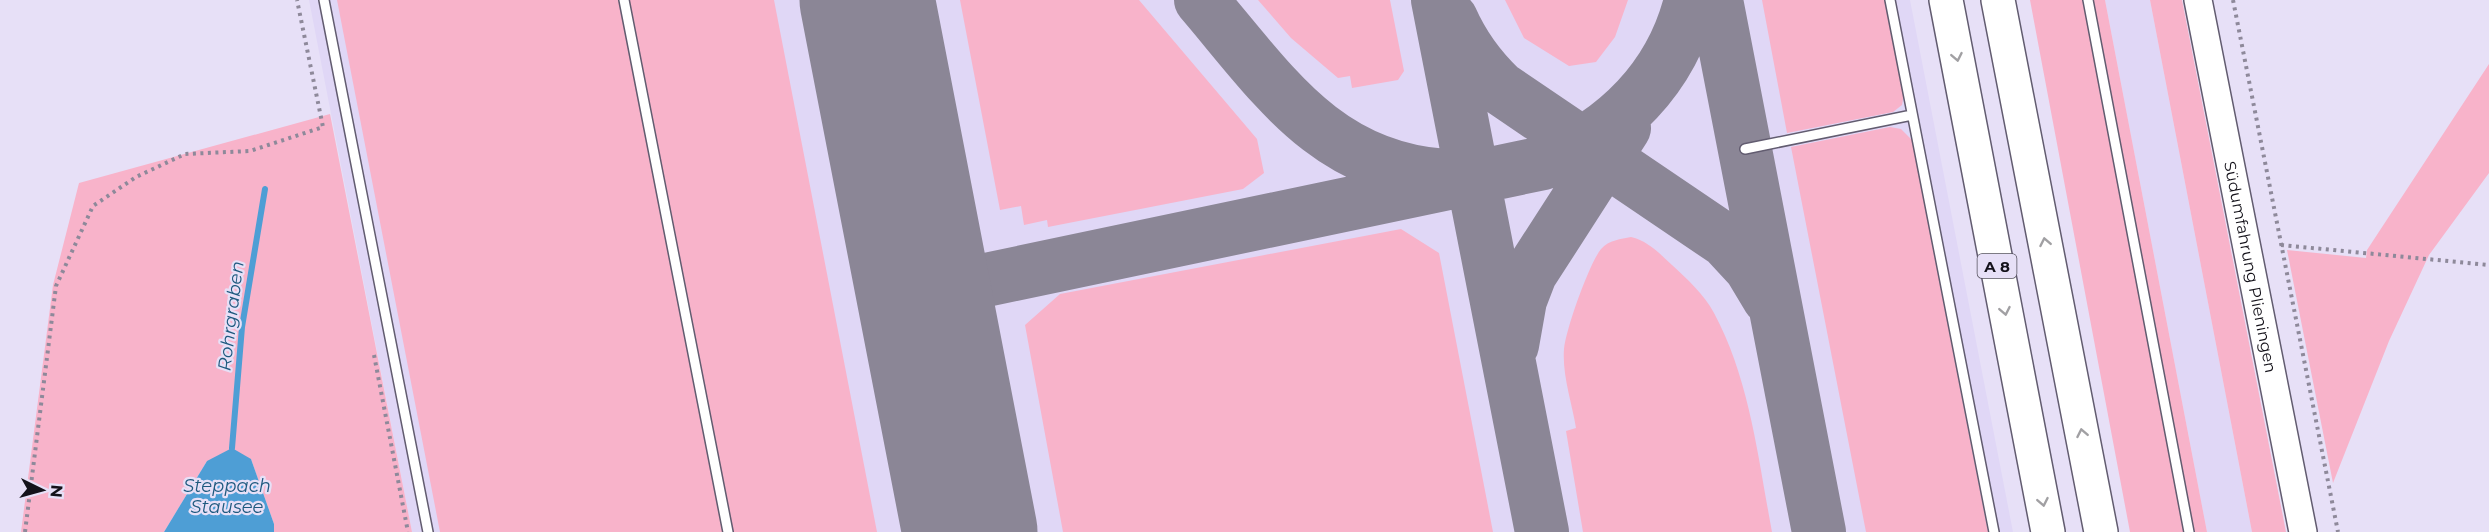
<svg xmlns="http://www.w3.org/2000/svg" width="2489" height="532" font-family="Montserrat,sans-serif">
  <rect width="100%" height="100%" fill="#e7e0f7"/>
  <path fill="#e0d7f6" d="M309,0h1601l103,532h-1601z
    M2105,0h45l102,532h-45z"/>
  <path fill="#f8b3ca" d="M337,0h283l103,532h-283z
    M629,0h145l103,532h-145z
    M960,0h179l118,139 7,34 -21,16 -195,38 -1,-7 -23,5 -3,-19 -21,4z
    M1258,0h132l14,71 -6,9 -46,8 -2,-12 -12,2 -47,-40z
    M1505,0h123l-13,37 -19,25 -27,4 -45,-28z
    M1762,0h123l19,93 -2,12 -9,7 -106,21z
    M2030,0h75l102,532h-77z
    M2150,0h32l104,532h-34z
    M2489,64v109l-60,82 -40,86 -56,142 -46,-233 79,8 1,-8z
    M330,114l82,418h-138v-8l-23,-65 -44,2 -43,71h-143l32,-247 26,-102z
    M1890,127l11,2 11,11 76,392h-122l-75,-385z
    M1401,229l38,24 54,279h-430l-38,-207 35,-31z
    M1631,237c17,4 28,16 41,28 15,14 32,29 42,48 36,67 44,145 58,219h-189l-17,-101 10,-3c-4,-25 -14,-53 -12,-79 2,-20 25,-85 37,-100 8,-9 20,-10 30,-12z"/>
  <path fill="#4e9ed5" d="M232,448l19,11 23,65v8h-110l43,-71z"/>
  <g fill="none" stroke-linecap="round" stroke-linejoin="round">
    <path stroke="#4e9ed5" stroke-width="6" d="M232,448l10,-121 23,-138"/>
    <path stroke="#8b8696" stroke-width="54" d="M1201,0c71,83 124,168 244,176
      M1438,0l104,532
      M1716,0l103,532
      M1451,19c12,27 27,48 49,69l226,153 25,27 18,30
      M924,293l619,-130c73,-30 129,-85 148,-163
      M1512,345l8,-45 10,-26 94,-146"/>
    <path stroke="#8b8696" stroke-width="135" d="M867,0l103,532"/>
    <g stroke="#625c70" stroke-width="12">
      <path id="service" d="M324,0l104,532
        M624,0l104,532
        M1890,0l104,532
        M2088,0l101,532
        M1745,149l167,-34"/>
    </g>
    <g stroke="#625c70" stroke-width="30">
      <g id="secondary">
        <path id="s1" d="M2198,0l105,532"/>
      </g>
    </g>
    <g stroke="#625c70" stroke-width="36">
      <path id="motorway" d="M1946,0l102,532
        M1998,0l103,532"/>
    </g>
    <path stroke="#8e899a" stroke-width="4" stroke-dasharray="3 4.5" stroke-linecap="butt" d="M2233,0l105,532
      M2281,245l208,20
      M374,355l34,177
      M25,532l31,-246 37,-80 43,-29 49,-23 65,-3 73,-24 -26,-127"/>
    <use href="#service" stroke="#fff" stroke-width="9"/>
    <use href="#secondary" stroke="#fff" stroke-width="27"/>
    <use href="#motorway" stroke="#fff" stroke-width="33"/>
  </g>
  <defs><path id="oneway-chevron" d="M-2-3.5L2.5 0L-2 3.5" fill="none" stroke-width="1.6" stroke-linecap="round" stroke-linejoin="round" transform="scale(1.5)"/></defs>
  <g stroke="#a1a0a3">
    <use href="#oneway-chevron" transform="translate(1957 57) rotate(79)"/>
    <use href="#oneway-chevron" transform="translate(2045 242) rotate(-101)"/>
    <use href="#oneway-chevron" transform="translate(2005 311) rotate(79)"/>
    <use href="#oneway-chevron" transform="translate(2082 433) rotate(-101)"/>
    <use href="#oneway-chevron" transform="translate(2043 502) rotate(79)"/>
  </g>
  <g text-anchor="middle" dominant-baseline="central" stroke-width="4.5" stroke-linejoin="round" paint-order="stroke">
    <rect fill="#e7e0f7" stroke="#53505c" stroke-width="1.5" x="1977.5" y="254" width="39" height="24" rx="4.5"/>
    <g font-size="15" font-weight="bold" fill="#14121a">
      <text x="1997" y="266">A 8</text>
    </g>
    <g font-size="16" fill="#14121a" stroke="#e7e0f7">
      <text stroke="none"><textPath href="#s1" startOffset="272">Südumfahrung Plieningen</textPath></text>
    </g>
    <g font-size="18" font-style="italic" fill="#1e597f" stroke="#e7e0f7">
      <text transform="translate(231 316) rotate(-83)">Rohrgraben</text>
      <text x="227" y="486">Steppach<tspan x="227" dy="21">Stausee</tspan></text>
    </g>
  </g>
  <g transform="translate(42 490) rotate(95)" stroke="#e7e0f7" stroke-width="4.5" paint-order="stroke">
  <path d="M0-4.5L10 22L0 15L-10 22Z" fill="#14121a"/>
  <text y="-9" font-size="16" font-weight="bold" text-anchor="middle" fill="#14121a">N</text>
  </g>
</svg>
